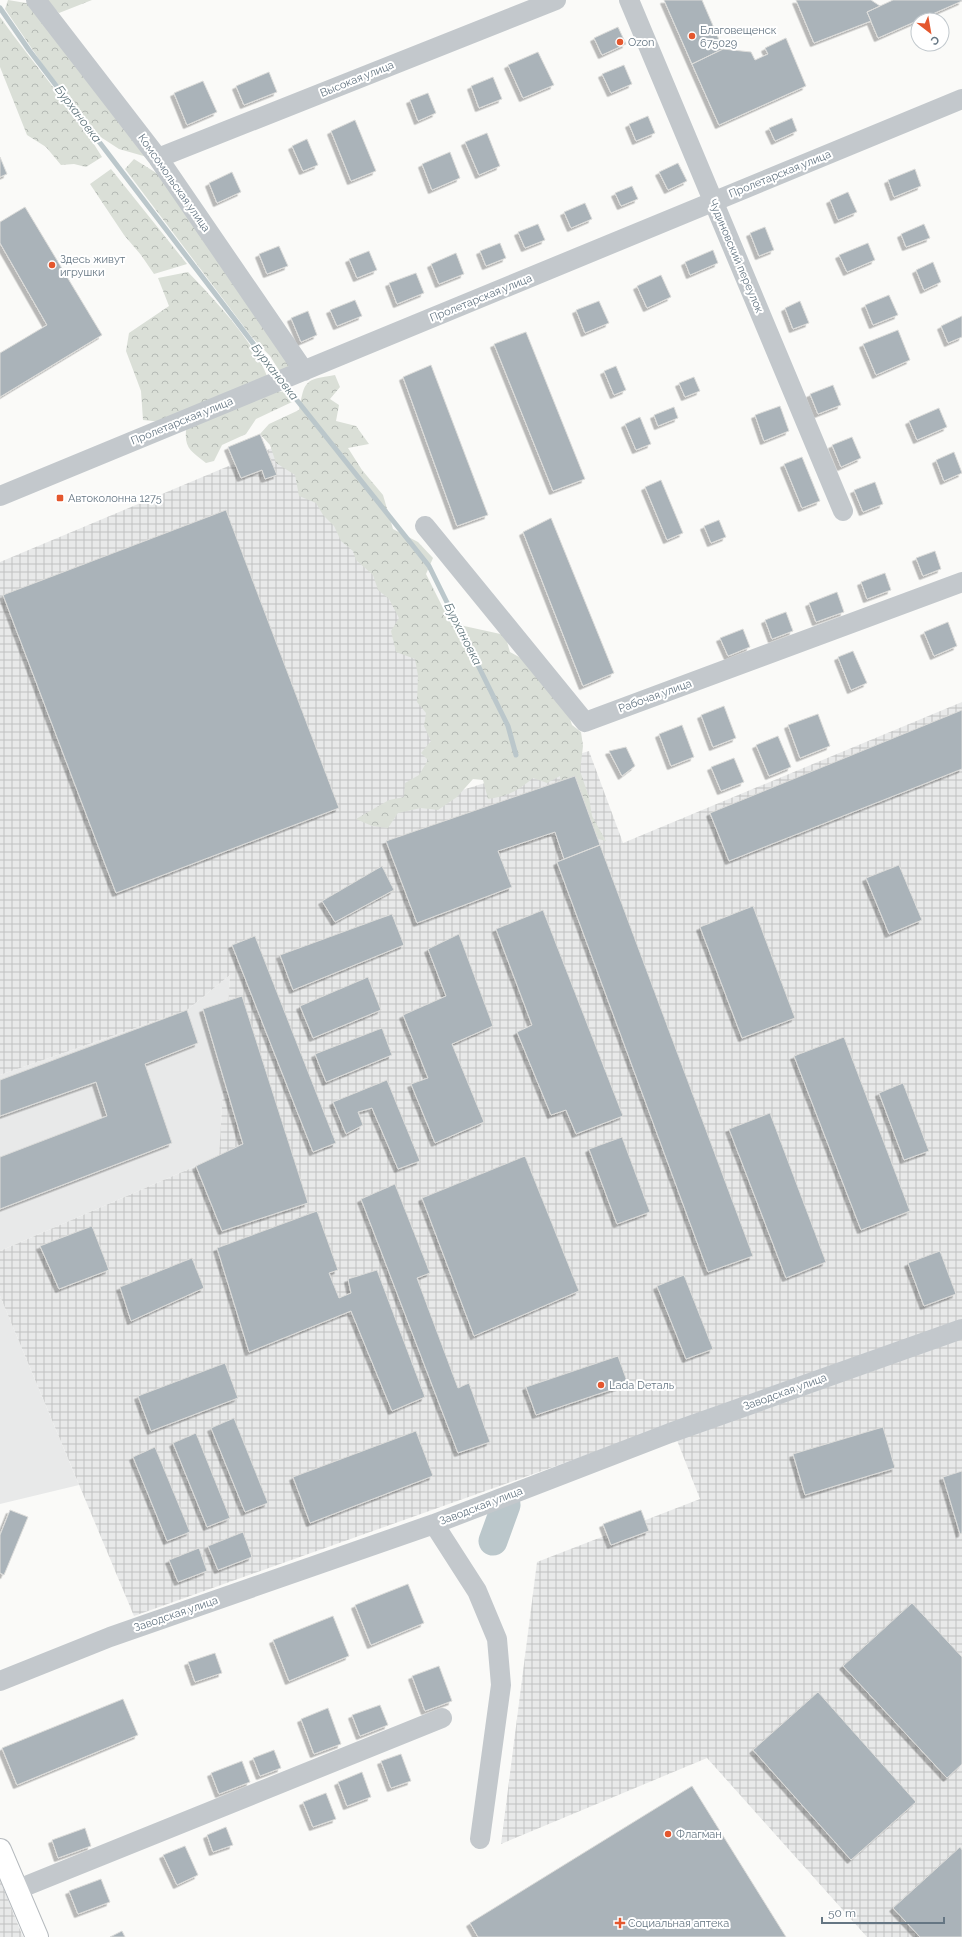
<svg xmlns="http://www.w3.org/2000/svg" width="962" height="1937" font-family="Raleway,sans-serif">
  <defs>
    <pattern id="industrial-grid" width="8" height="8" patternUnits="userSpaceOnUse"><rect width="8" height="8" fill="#e8e9e9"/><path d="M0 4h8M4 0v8" fill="none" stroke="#c0c1c2"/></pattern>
    <pattern id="forest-crowns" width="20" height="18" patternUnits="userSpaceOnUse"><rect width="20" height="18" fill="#dadfd7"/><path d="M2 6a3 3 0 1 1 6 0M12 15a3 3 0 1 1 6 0" fill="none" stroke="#b4b9b4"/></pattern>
    <filter id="shadow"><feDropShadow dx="-3.5" dy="3.5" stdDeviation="0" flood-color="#0004"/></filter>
  </defs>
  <rect width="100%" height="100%" fill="#fafaf8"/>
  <path fill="#e8e9e9" d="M230,975l-11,181 -219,95v-176l187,-65z
    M0,1296l79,189 -79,19z"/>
  <path fill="url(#industrial-grid)" d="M286,442l128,151 45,198 130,-40 34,92 339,-141v1235h-95l-160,-179 -206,86 36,-282 163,-63 -29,-74 -537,191 -134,-320v-45l219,-95 11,-181 -43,35 -187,65v-513z
    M0,1880l23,57h-23z"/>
  <path fill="url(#forest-crowns)" d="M8,0l18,3 22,10 99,144 -28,-8 -20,-13 -56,-71 -38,-56z
    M45,0h47l-33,13z
    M0,17c33,47 73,91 102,140l-16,10 -12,-3 -13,1 -15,-18 -19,-12 -27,-68z
    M134,159l24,15 137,196 -13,5 -12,-19 -19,-20 -126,-167z
    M111,169l76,95 -33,10 -13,-19 -17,-20 -34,-51z
    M188,272c26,27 66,70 79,104l-105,46 -19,-2 -2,-29 -15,-40 3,-18 40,-27 -11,-28z
    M335,375l5,12 -10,12 9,6 -3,16 20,5 13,18 -21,4 14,22 21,25 10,34 25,13 15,16 -7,16 16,32 22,20 41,9 5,17 18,10 39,48 5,15 9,7 2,14 -3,25 9,26 3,19 14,25 -27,-7 -18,-37 -1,-21 -13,7 -14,-5c-14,12 -26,19 -45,21l-5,-19 -10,-1 -16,18 -19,13 -17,-2 -23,5 -10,15 -16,-2 -16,-7 33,-19 15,-3 1,-14 14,-8 9,-15 -7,-7 10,-12 -7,-15 2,-13 -9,-11 1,-26 -3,-17 -19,-7 -5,-21 8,-13 -10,-19 -11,-9 -5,-15 -17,-15 -3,-9 -12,-10 -7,-15 -11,-11 -7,-12 -17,-7 -4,-21 -19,-12 -6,-18 -10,-11 9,-10 30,-14c6,-30 5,-30 36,-35z
    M273,391l13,1 6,10 -36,17 -10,15 -24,11 -8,16 -8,2c-17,-13 -23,-16 -19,-39z"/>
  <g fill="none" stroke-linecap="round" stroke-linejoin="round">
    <path stroke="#bbc7cb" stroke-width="5" d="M0,8l29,42 249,326
      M284,384l145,182 79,160 8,29"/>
    <path stroke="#bbc7cb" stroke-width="29" d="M493,1541l13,-36"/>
  </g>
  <path fill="#aab3b9" stroke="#dcdcda" filter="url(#shadow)" d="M664,0h38l21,49 -31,15z
    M796,0h75l9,6 -13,6 4,9 -57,22z
    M893,0h69v1l-84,37 -11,-26z
    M618,27l8,17 -24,11 -8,-17z
    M786,38l20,48 -87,39 -27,-61 31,-15 28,3 4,8 13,-6 -3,-6z
    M538,52l16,33 -31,13 -15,-33z
    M624,65l8,19 -21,9 -9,-19z
    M269,72l8,20 -33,13 -8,-19z
    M493,77l9,22 -23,9 -8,-22z
    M203,81l14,31 -30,13 -13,-32z
    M428,93l8,20 -18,8 -8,-21z
    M648,116l7,17 -19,8 -7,-17z
    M792,118l5,13 -22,10 -6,-13z
    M355,120l21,51 -25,10 -20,-50z
    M487,133l13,33 -21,9 -14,-33z
    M307,139l11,26 -15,6 -11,-25z
    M450,152l10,26 -28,12 -10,-26z
    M0,157l7,17 -7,3z
    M678,163l9,18 -19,9 -9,-18z
    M915,169l6,17 -27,11 -6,-17z
    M232,172l9,20 -24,11 -8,-20z
    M632,186l6,13 -17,7 -6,-13z
    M848,192l9,20 -19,8 -8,-20z
    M585,203l7,16 -21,9 -7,-16z
    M25,207l77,128 -102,62v-44l47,-28 -47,-82v-21z
    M538,224l7,16 -20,8 -7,-16z
    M924,224l6,14 -24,9 -5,-13z
    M765,227l9,23 -15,6 -9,-23z
    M500,243l6,15 -20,8 -6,-15z
    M868,243l7,17 -28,12 -8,-17z
    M279,246l9,20 -21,8 -8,-20z
    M713,250l5,13 -28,12 -5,-13z
    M369,251l8,19 -20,8 -8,-19z
    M456,253l8,21 -25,10 -8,-20z
    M933,262l8,20 -17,8 -8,-20z
    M416,273l8,20 -27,11 -8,-21z
    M661,275l10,22 -24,11 -10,-22z
    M889,295l9,20 -25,10 -8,-20z
    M355,300l7,16 -25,10 -7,-16z
    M599,301l10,22 -24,10 -9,-23z
    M800,301l9,22 -16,6 -8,-21z
    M308,311l9,24 -16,7 -10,-24z
    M962,316v21l-14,6 -7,-17z
    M898,330l12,30 -34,15 -13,-31z
    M526,332l59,147 -32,12 -59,-147z
    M431,365l57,150 -31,11 -54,-149z
    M616,366l10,24 -12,5 -10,-24z
    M694,377l6,14 -15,6 -6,-14z
    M833,385l8,20 -23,9 -8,-20z
    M780,406l9,25 -25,10 -9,-26z
    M674,407l4,11 -20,8 -4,-11z
    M939,408l8,19 -30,13 -8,-19z
    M640,417l11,27 -15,6 -11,-26z
    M260,434l17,41 -12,4 -3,-9 -21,8 -13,-31z
    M852,437l9,21 -20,9 -9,-22z
    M954,452l8,21 -18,8 -8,-21z
    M802,457l18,44 -18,7 -18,-44z
    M661,480l22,53 -16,7 -22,-53z
    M875,482l8,22 -20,8 -9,-22z
    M226,510l113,298 -223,85 -113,-298z
    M551,518l63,155 -31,13 -60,-154z
    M719,520l7,17 -15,6 -7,-17z
    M935,551l6,18 -18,7 -7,-18z
    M885,573l6,17 -24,9 -6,-17z
    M837,592l7,20 -28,10 -7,-19z
    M786,612l7,19 -21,8 -7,-19z
    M948,622l9,24 -23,10 -10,-24z
    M743,629l7,18 -22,9 -8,-18z
    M853,651l14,32 -16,7 -13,-33z
    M724,706l12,32 -23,9 -12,-32z
    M962,710v59l-233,92 -19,-48z
    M818,714l12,32 -30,12 -12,-33z
    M682,725l12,32 -23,9 -12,-32z
    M778,736l13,31 -22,9 -13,-31z
    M626,747l9,19 -13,10 -13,-25z
    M734,758l10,24 -23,9 -10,-24z
    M575,776l25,69 -36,14 -9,-27 -57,19 14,36 -95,36 -31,-82z
    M600,845l153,411 -45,16 -151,-410z
    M899,865l23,55 -33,14 -23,-56z
    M382,866l12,24 -59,32 -13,-21z
    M753,906l42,112 -53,20 -42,-111z
    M543,910l80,206 -47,18 -10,-24 -15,5 -34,-83 15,-7 -36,-96z
    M392,914l12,31 -111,45 -13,-35z
    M459,934l34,92 -41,18 32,78 -49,21 -24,-59 17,-6 -25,-63 43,-19 -18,-47z
    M255,936l81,207 -23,9 -81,-207z
    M368,977l13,33 -68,28 -13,-32z
    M242,996l66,207 -86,28 -26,-65 47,-22 -40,-135z
    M187,1010l11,33 -53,21 27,79 -172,66v-52l107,-41 -11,-34 -96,34v-36z
    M382,1028l10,27 -66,27 -11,-28z
    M844,1037l66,174 -49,19 -67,-174z
    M387,1080l33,81 -22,8 -26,-61 -14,4 5,13 -17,9 -13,-32z
    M903,1083l26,68 -25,9 -25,-67z
    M770,1113l56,149 -40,16 -57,-149z
    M622,1137l28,75 -33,12 -28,-75z
    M525,1156l54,135 -105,45 -52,-138z
    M395,1184l35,89 -13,5 41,110 11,-5 21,59 -32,11 -97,-254z
    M317,1211l21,59 -9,3 10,25 12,-5 -3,-14 29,-9 48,127 -33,14 -41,-100 -102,41 -32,-104z
    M92,1226l17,44 -50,19 -19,-43z
    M940,1251l16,43 -32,12 -16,-43z
    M192,1258l12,30 -73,33 -11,-34z
    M684,1275l29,74 -27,10 -29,-73z
    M618,1356l10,28 -92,31 -10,-28z
    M225,1363l13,35 -87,33 -13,-35z
    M234,1418l34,85 -23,9 -34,-84z
    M883,1427l12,41 -90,27 -12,-41z
    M416,1431l17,45 -123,47 -17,-46z
    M196,1433l34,85 -23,9 -34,-84z
    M155,1447l35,85 -23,9 -34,-84z
    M962,1471v62l-2,1 -17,-57z
    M10,1510l18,7 -24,58 -4,-2v-38z
    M641,1510l8,21 -38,14 -8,-21z
    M243,1532l9,25 -34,13 -10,-24z
    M199,1548l8,23 -29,11 -9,-22z
    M408,1584l16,39 -53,22 -16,-40z
    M912,1603l50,54v107l-15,14 -104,-112z
    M333,1616l16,40 -60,25 -16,-41z
    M215,1653l7,20 -27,9 -7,-20z
    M439,1666l13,35 -27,10 -13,-35z
    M818,1692l98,110 -65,58 -98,-110z
    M123,1699l15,36 -121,50 -15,-37z
    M380,1705l8,20 -28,11 -8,-21z
    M328,1708l13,36 -27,10 -13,-35z
    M274,1750l7,18 -21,8 -7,-18z
    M401,1754l10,27 -20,7 -10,-27z
    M242,1761l8,21 -31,12 -8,-21z
    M362,1772l9,25 -24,9 -9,-24z
    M692,1786l94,151h-308l-8,-14z
    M326,1793l10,26 -23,8 -10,-25z
    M226,1827l7,18 -20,7 -6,-17z
    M85,1828l6,18 -33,12 -6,-18z
    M185,1846l13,29 -21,10 -14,-30z
    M960,1847l2,3v87h-42l-27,-29z
    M101,1879l9,23 -32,12 -9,-23z
    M122,1931l3,6h-15z"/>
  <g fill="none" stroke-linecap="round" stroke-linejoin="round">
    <g stroke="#b5babe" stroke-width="24">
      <path id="major" d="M0,1850l37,87"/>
    </g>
    <path stroke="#c3c8cc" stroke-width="20" d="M36,0l122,158 146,213
      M629,0l214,511
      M158,158l398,-158
      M0,496l962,-397
      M425,526l160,196 377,-140
      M434,1524l43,67 20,48 4,46 -21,154
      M0,1681l110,-44 324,-113 236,-91 292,-104
      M16,1890l426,-172"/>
    <use href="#major" stroke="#fff" stroke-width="22"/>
  </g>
  <g fill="#e4572e" stroke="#fff" stroke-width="1.5">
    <circle cx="692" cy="36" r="4"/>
    <circle cx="620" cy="42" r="4"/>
    <circle cx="52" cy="265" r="4"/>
    <rect x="56" y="494" width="8" height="8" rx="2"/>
    <circle cx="601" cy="1385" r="4"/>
    <circle cx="668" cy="1834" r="4"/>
    <path d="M618 1917h4v4h4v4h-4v4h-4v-4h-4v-4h4z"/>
  </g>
  <g text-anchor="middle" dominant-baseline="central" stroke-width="4" stroke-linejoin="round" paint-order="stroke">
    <g font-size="11" fill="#657683" stroke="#fff" text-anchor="start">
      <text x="700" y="30">Благовещенск<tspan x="700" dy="13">675029</tspan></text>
      <text x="628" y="42">Ozon</text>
      <text x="60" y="259">Здесь живут<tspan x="60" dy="13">игрушки</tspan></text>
      <text x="68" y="498">Автоколонна 1275</text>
      <text x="609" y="1385">Lada Dеталь</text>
      <text x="676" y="1834">Флагман</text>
      <text x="628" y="1923">Социальная аптека</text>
    </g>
    <g font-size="11" fill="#657683" stroke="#fff">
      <text transform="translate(357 79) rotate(-22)">Высокая улица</text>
      <text transform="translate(780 174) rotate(-22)">Пролетарская улица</text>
      <text transform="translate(174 183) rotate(55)">Комсомольская улица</text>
      <text transform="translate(736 256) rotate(67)">Чудиновский переулок</text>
      <text transform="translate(481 298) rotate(-22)">Пролетарская улица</text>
      <text transform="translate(182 421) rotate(-22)">Пролетарская улица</text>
      <text transform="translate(655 696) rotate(-20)">Рабочая улица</text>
      <text transform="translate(785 1392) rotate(-20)">Заводская улица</text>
      <text transform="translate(481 1506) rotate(-21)">Заводская улица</text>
      <text transform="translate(176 1614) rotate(-19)">Заводская улица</text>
    </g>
    <g font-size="12" font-style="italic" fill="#60757c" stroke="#fff">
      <text transform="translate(78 114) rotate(53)">Бурхановка</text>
      <text transform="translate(275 372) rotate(52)">Бурхановка</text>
      <text transform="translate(463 634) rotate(63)">Бурхановка</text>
    </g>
  </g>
  <g transform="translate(930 32) rotate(149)"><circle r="19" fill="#ffffff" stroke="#c1c8cd"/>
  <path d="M0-3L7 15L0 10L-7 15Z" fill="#e4572e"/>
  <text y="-6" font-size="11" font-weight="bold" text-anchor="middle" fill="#657683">С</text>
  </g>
  <path d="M822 1917v6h122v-6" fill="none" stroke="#657683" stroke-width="2"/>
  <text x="828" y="1917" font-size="12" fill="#657683" stroke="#ffffff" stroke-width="3" paint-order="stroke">50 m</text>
</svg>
